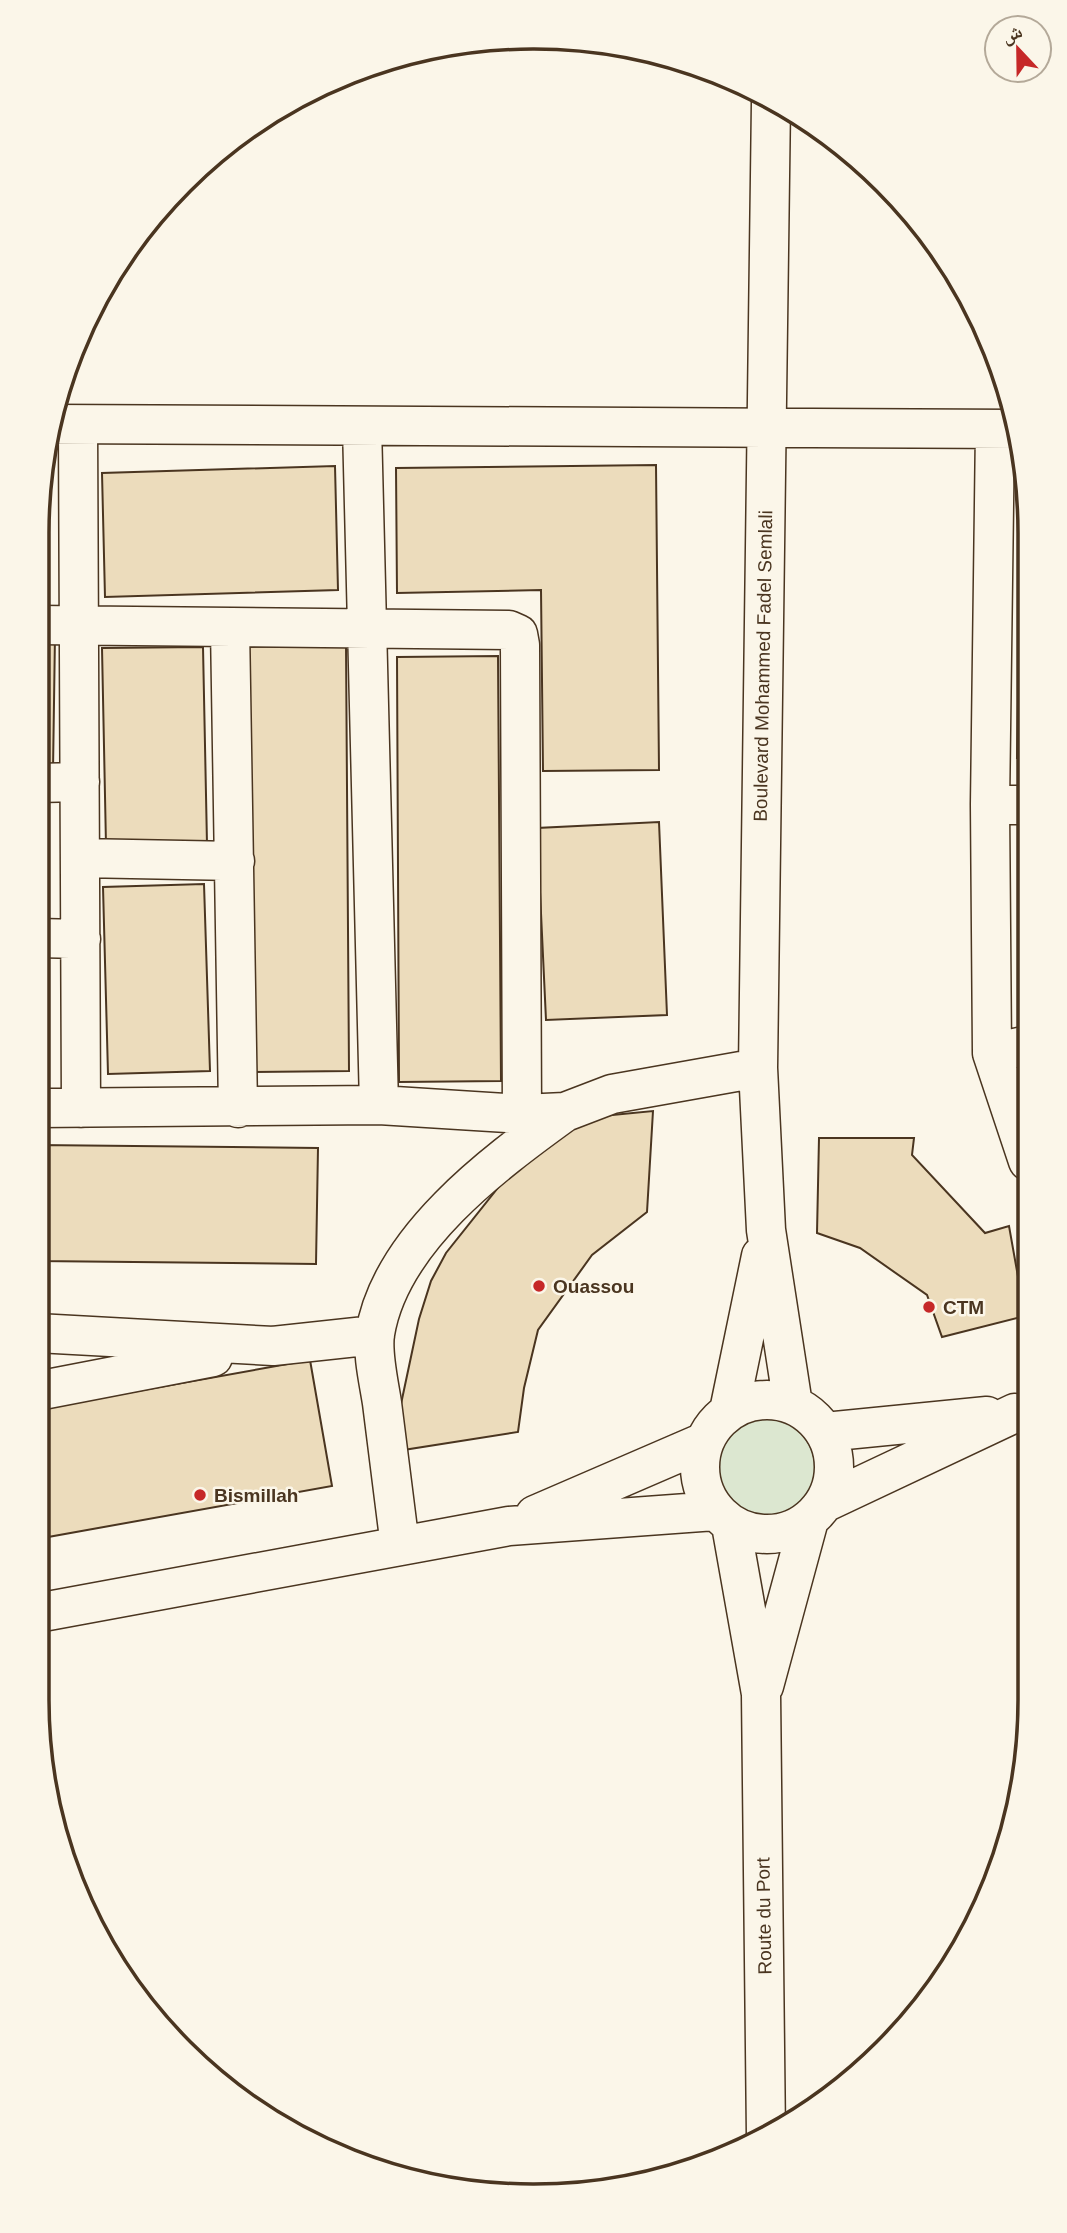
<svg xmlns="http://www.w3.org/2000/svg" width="1067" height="2233" font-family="Helvetica,'Noto Naskh Arabic',sans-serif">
  <rect width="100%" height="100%" fill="#fbf6e9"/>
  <path fill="#dce7d0" stroke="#887966" stroke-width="2" d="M713 1468a51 51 0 1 1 102 0a51 51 0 1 1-102 0Z"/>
  <path fill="#ecdcbc" stroke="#4a3520" stroke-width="2" d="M44,460l-1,131h-6v-58z
    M656,465l3,305 -116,1 -2,-181 -144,3 -1,-125z
    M335,466l3,124 -233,7 -3,-124z
    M37,635h18l-2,136h-16z
    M346,645l3,426 -101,1 -3,-425z
    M203,647l4,197 -101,1 -4,-197z
    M1019,647h8v111h-10z
    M498,656l3,425 -102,1 -2,-425z
    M37,795h7l-1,135h-6z
    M659,822l8,193 -121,5 -9,-192z
    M204,884l6,187 -102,3 -5,-187z
    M37,942h7l-2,136h-5z
    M653,1111l-6,101 -55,43 -54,75 -14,58 -6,44 -121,19 4,-47 18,-85 12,-38 15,-28 59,-74 52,-44 45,-19z
    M819,1138h95l-2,17 73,78 24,-7 16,90 -83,21 -15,-42 -67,-47 -43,-15z
    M37,1145l281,3 -2,116 -279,-3z
    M310,1360l22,126 -295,53v-130z"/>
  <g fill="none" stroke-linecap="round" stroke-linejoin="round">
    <g stroke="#4a3520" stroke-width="41">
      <path id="minor" d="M771,102l-13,966 8,162 27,175
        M50,424l966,5
        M78,425l3,683
        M362,426l17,679
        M995,429l-5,376 2,248 36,108
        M37,625l472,5 9,4 2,11 2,469
        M230,627l8,481
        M37,783l43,-1
        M990,805h37
        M80,858l155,3
        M37,938l44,1
        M992,1053l36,-8
        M37,1108l342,-3 143,9 43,-2 47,-18 146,-26
        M37,1333l236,13 102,-11
        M37,1391l176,-34
        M700 1467a67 67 0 1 1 134 0a67 67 0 1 1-134 0Z
        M729,1411l32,-155
        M825,1432l162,-16
        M824,1503l191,-90
        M535,1515l169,-73
        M731,1525l30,169 5,443
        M400,1546c-6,-47 -12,-95 -18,-143 -3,-20 -10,-49 -7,-69 15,-94 118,-170 190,-222
        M37,1613l472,-87 206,-15
        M764,1686l45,-166"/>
    </g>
    <use href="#minor" stroke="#fbf6e9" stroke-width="38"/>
  </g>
  <g fill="#c62828" stroke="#fbf6e9" stroke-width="2.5">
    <circle cx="539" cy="1286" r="7"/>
    <circle cx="929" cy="1307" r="7"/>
    <circle cx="200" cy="1495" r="7"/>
  </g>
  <g text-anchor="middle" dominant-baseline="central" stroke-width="5" stroke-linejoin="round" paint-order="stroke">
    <g font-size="19" fill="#4a3520" stroke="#fbf6e9">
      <text transform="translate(763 666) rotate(-89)">Boulevard Mohammed Fadel Semlali</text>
      <text transform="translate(764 1916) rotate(-91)">Route du Port</text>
    </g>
    <g font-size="19" font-weight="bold" fill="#4a3520" stroke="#fbf6e9" text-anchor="start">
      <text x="553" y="1286">Ouassou</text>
      <text x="943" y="1307">CTM</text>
      <text x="214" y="1495">Bismillah</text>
    </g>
  </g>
  <path d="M0 0H1067V2233H0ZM533 49H534A484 484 0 0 1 1018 533V1700A484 484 0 0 1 534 2184H533A484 484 0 0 1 49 1700V533A484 484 0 0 1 533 49Z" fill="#fbf6e9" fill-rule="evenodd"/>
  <path fill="none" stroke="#4a3520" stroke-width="3.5" d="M533 49H534A484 484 0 0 1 1018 533V1700A484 484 0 0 1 534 2184H533A484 484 0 0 1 49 1700V533A484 484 0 0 1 533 49Z"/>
  <g transform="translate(1018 49) rotate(338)"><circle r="33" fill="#fbf6e9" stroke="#b4a999" stroke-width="2"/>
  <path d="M0-5L12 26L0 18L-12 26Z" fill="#c62828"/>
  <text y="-10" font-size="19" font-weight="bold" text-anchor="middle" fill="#4a3520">ش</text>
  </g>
</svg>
